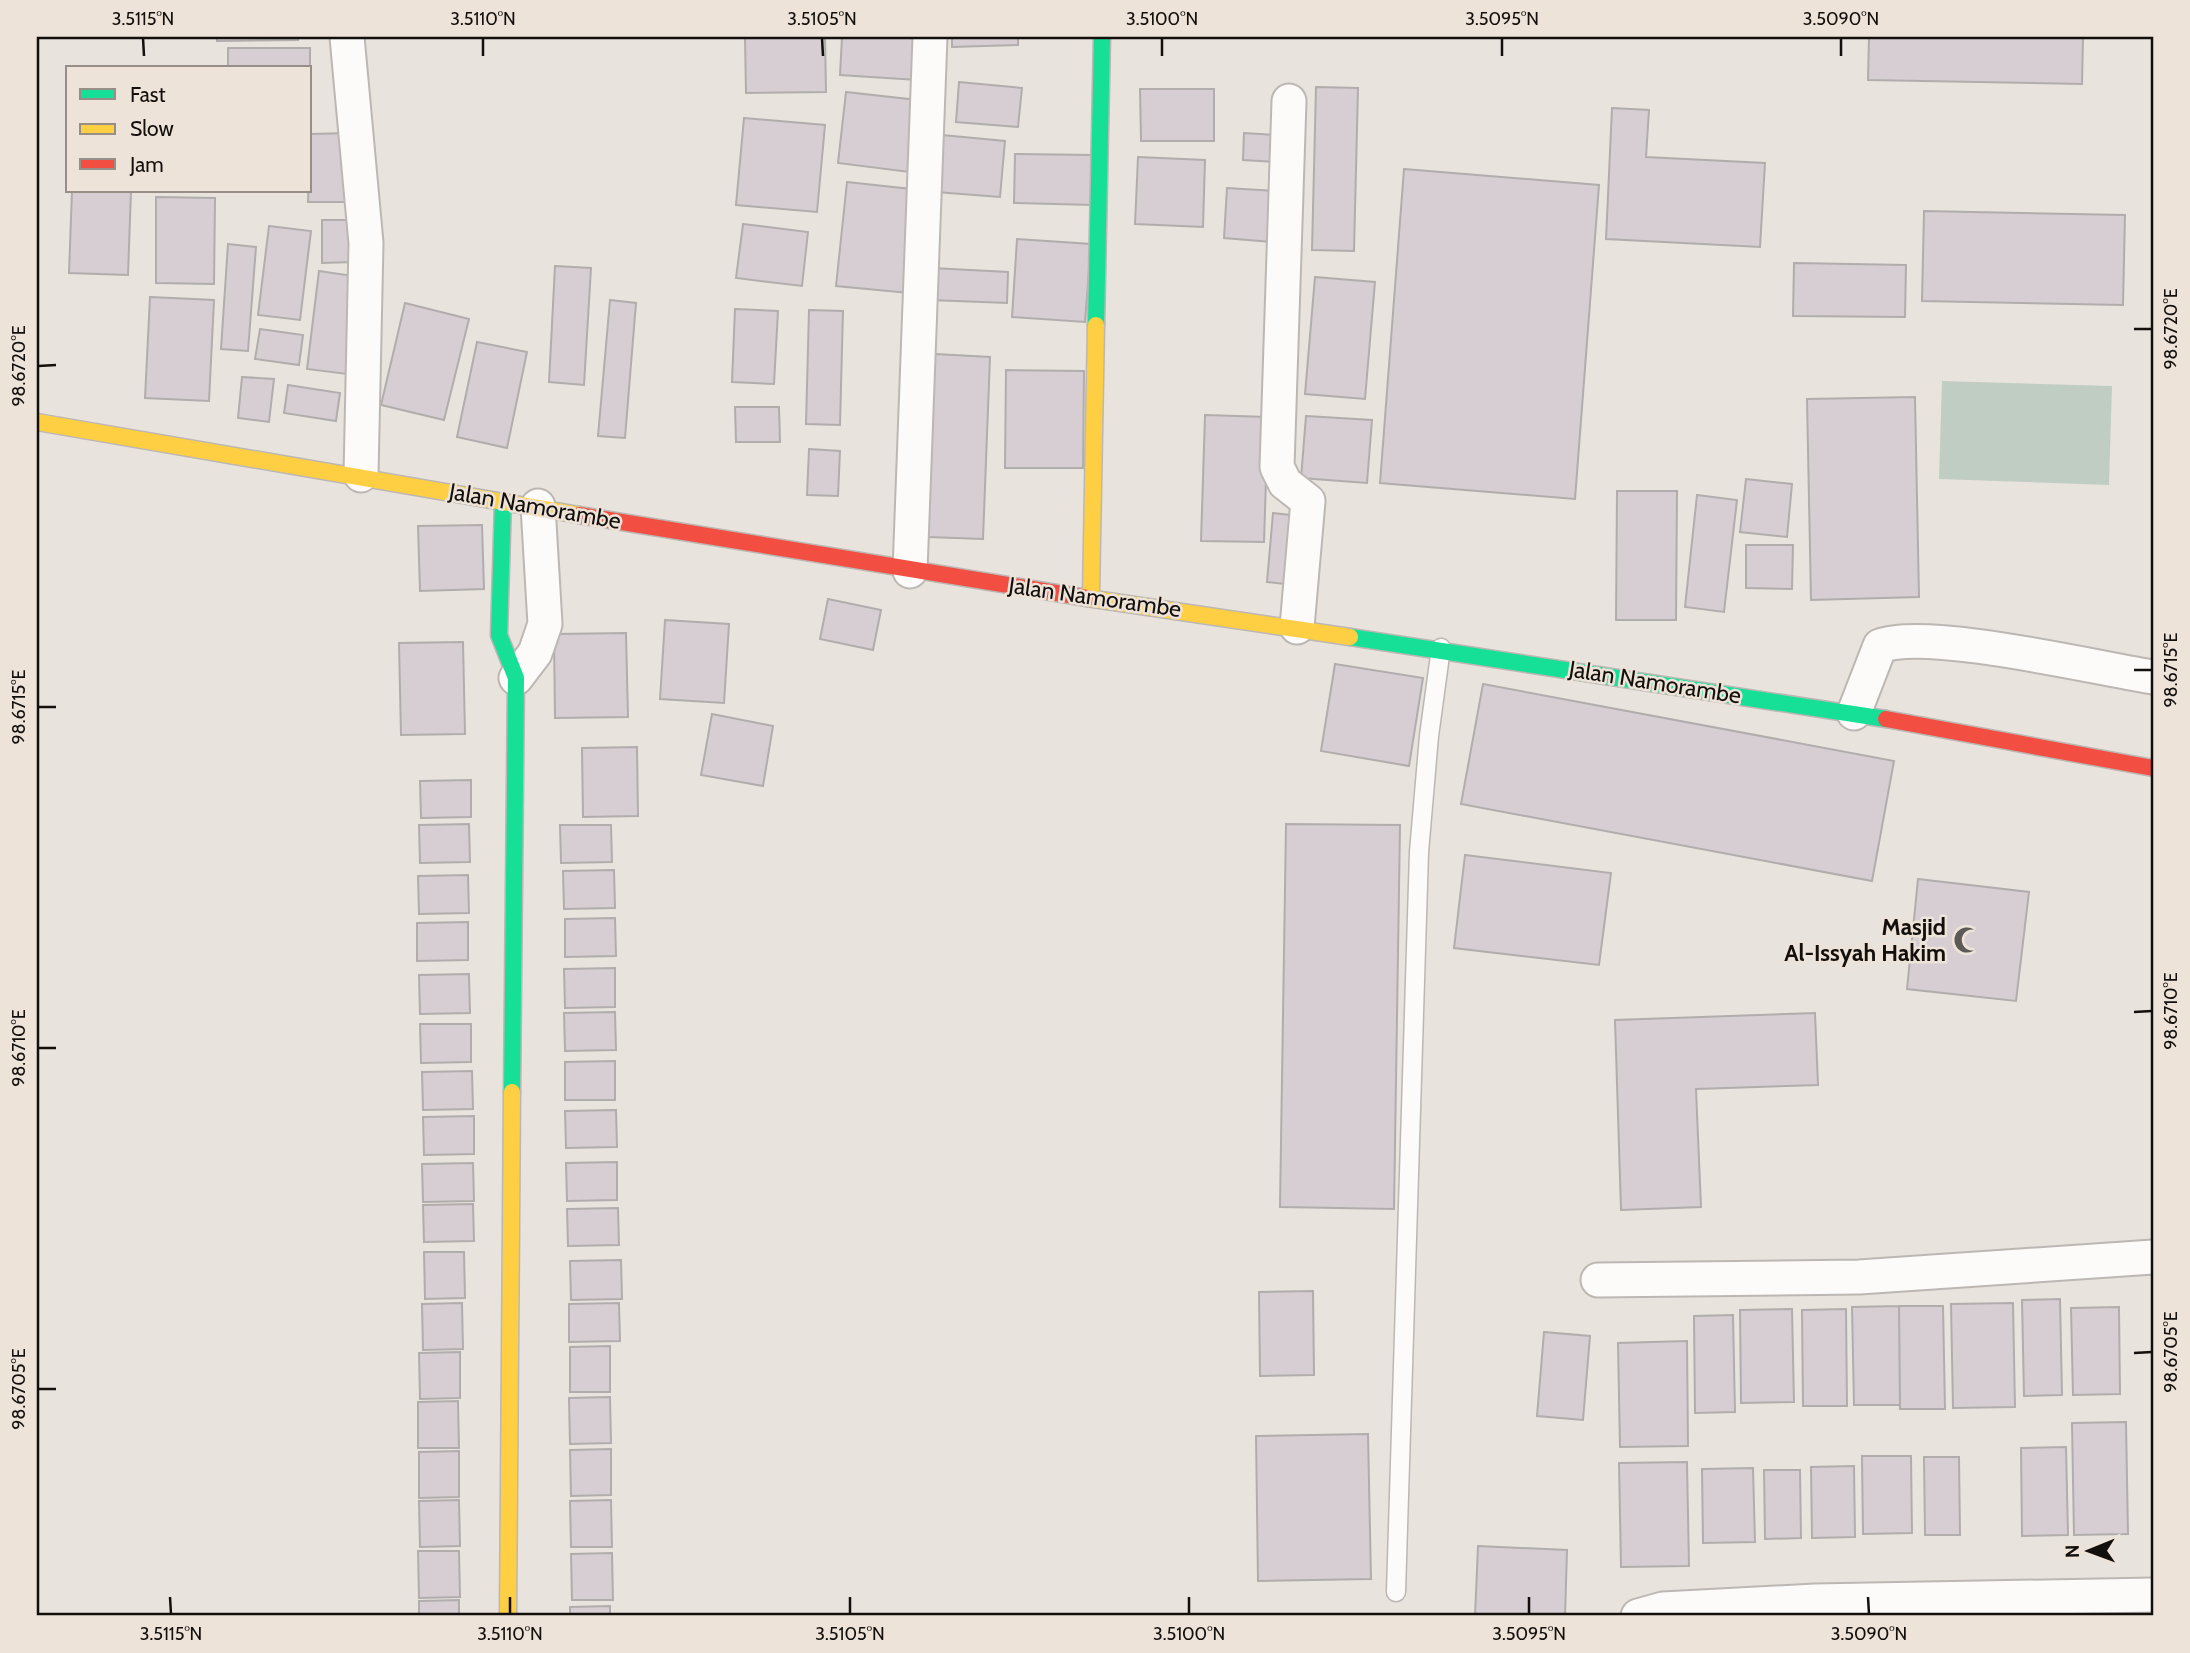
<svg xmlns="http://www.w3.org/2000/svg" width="2190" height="1653" font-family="Cabin,sans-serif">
  <rect width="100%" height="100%" fill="#e9e3de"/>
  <path fill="#c0cdc2" d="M1942,381l170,5 -3,99 -170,-6z"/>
  <path fill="#d6ced3" stroke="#b1adac" stroke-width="2" d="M217,37h81v3l-81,1z
    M745,37h80l1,55 -80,1z
    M842,37h78l-3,43 -77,-5z
    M952,37h66v8l-66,2z
    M1869,37h214l-1,47 -214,-4z
    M228,48h82v33v-13h-82z
    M959,82l63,6 -4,39 -62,-5z
    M1316,87l42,1 -4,163 -42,-1z
    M1140,89h74v52h-73z
    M846,92l80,9 -9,72 -79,-10z
    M1612,108l37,2 -3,47 119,6 -5,84 -154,-8z
    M744,118l81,7 -8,87 -81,-7z
    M349,133v69h-41l2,-68z
    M1244,133l34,2 -1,27 -34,-2z
    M942,135l63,6 -5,56 -64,-5z
    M1015,154l79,1 -1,50 -79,-2z
    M1138,157l67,3 -2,67 -68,-3z
    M1404,169l195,16 -24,314 -195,-16z
    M847,182l73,8 -11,103 -73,-7z
    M1227,188l49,3 -3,51 -49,-4z
    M72,191h59l-3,84 -59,-2z
    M156,197l59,1 -1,86 -58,-1z
    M1924,211l201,4 -2,90 -201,-4z
    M322,220h30l1,42 -31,1z
    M743,224l65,8 -6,54 -66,-8z
    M269,226l42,5 -11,89 -42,-5z
    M1017,239l74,5 -6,78 -73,-5z
    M228,244l28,3 -8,104 -27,-2z
    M1794,263l112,2 -1,52 -112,-1z
    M555,266l36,2 -7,117 -35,-3z
    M932,268l76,4 -1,31 -77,-3z
    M319,271l41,6 -13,97 -40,-5z
    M1315,277l60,5 -10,117 -60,-5z
    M150,297l64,3 -5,101 -64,-3z
    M610,300l26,3 -11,135 -27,-2z
    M405,303l64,16 -25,101 -63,-15z
    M735,309l43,2 -4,73 -42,-2z
    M809,310l34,1 -3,114 -34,-1z
    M260,329l43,6 -4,30 -44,-6z
    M477,342l50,10 -20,96 -50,-11z
    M935,354l55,3 -7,182 -55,-2z
    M1006,370l78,1 -1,97h-78z
    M242,377l32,2 -5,43 -31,-4z
    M288,385l52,8 -4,28 -52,-8z
    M1915,397l4,200 -108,3 -4,-201z
    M735,407h44l1,35h-44z
    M1205,415l63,2 -4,125 -63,-1z
    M1306,416l66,4 -5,63 -66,-5z
    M809,449l31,2 -2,45 -31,-1z
    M1746,479l46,5 -5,53 -47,-5z
    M1617,491h60l-1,129h-60z
    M1697,495l40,5 -13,112 -39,-5z
    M1273,513l26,3 -7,69 -25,-3z
    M482,525l2,64 -64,2 -2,-65z
    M1746,545h47l-1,44 -46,-1z
    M828,599l53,11 -8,40 -53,-11z
    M665,620l64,4 -5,79 -64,-4z
    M626,633l2,84 -73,1 -1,-84z
    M463,642l2,92 -64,1 -2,-92z
    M1335,664l88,14 -14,88 -88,-15z
    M1483,684l411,77 -22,120 -411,-77z
    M712,714l61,12 -10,60 -62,-11z
    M637,747l1,69 -55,1 -1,-69z
    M471,780v37l-50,1 -1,-37z
    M469,824l1,38 -50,1 -1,-38z
    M1286,824l114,1 -6,384 -114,-2z
    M560,825h51l1,37 -51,1z
    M1465,855l146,18 -12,92 -145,-17z
    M614,870l1,38 -51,1 -1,-38z
    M468,875l1,38 -50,1 -1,-38z
    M1918,879l111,13 -13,109 -109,-12z
    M615,918l1,38 -51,1v-38z
    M468,922v38l-51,1v-38z
    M615,968v39l-50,1 -1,-39z
    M469,974l1,39 -50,1 -1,-39z
    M615,1012l1,38 -51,1 -1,-38z
    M1815,1013l3,72 -122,4 5,118 -80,3 -6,-190z
    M420,1024h51v38l-50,1z
    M615,1061v39h-50v-38z
    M472,1071l1,38 -50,1 -1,-38z
    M616,1110l1,37 -51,1 -1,-37z
    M474,1116v38l-50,1 -1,-38z
    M617,1162v38l-50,1 -1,-38z
    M473,1163l1,38 -51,1 -1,-38z
    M473,1204l1,37 -50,1 -1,-37z
    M618,1208l1,37 -51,1 -1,-37z
    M424,1252h40l1,46 -40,1z
    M621,1260l1,39 -51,1 -1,-39z
    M1313,1291l1,84 -54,1 -1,-84z
    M2060,1299l2,96 -38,1 -2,-96z
    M462,1303l1,46 -40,1 -1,-46z
    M619,1303l1,38 -51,1v-38z
    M2013,1303l2,104 -62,1 -2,-104z
    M1899,1306l1,99h-46l-2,-98z
    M1899,1306h44l2,103h-45z
    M2119,1307l1,87 -47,1 -2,-87z
    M1792,1309l2,93 -53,1 -1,-93z
    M1846,1309l1,97h-44l-1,-96z
    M1733,1315l2,97 -40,1 -1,-97z
    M1544,1332l46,4 -7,84 -46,-4z
    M1687,1341l1,105 -68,1 -2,-104z
    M610,1346v46h-40v-45z
    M460,1352v46l-40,1 -1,-46z
    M610,1397l1,46 -41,1 -1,-46z
    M458,1401l1,47h-41v-46z
    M2126,1422l2,112 -54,1 -2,-112z
    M1368,1434l3,145 -113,2 -2,-145z
    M2066,1447l2,88 -46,1 -1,-88z
    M611,1449v46l-40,1 -1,-46z
    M459,1451v46l-40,1v-46z
    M1862,1456h49l1,77 -49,1z
    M1924,1457h35l1,78h-35z
    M1687,1462l2,104 -68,1 -2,-104z
    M1854,1466l1,71 -43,1 -1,-71z
    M1753,1468l2,74 -52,1 -1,-74z
    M1764,1470h36l1,68 -36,1z
    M459,1500l1,46 -40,1 -1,-46z
    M611,1500l1,47h-41l-1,-46z
    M1478,1546l89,4 -2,66h-90z
    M418,1551h41l1,46 -41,1z
    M612,1553l1,47h-41l-1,-46z
    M459,1600v16h-40v-15z
    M610,1606v10h-40v-9z"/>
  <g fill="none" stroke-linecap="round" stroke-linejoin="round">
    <g stroke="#bcb7b3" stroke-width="21">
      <path id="lane" d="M1396,1592l23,-740 10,-116 12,-88"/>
    </g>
    <g stroke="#bcb7b3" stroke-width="37">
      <path id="street" d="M347,37l19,206 -5,232
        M1289,101l-12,366 8,16 23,18 -11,126
        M910,571l20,-534
        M516,678l19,-25 10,-29 -7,-118
        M1854,713l26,-67c47,-18 216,22 273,31
        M1598,1280l261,-3 294,-20
        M1638,1616l25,-7 152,-8 338,-6"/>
    </g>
    <g stroke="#bcb7b3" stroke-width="19">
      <path id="fast" d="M1096,325l6,-288
        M503,501l-4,134 17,43 -4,414
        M1350,637l536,82"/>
    </g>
    <g stroke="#bcb7b3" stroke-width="19">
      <path id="slow" d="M37,422l542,93
        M1091,596l5,-271
        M1087,598l263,39
        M508,1616l4,-524"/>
    </g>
    <g stroke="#bcb7b3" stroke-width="19">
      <path id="jam" d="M579,515l508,83
        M1886,719l267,49"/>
    </g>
    <use href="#lane" stroke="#fcfbfa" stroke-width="18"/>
    <use href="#street" stroke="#fcfbfa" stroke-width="33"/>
    <use href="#fast" stroke="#16e098" stroke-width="16"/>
    <use href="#slow" stroke="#ffcf43" stroke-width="16"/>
    <use href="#jam" stroke="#f24e42" stroke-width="16"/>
  </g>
  <path fill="none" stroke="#120f0c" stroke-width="2.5" d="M143,38l1,18M483,38v18M822,38l1,18M1162,38v18M1502,38v18M1841,38v18M2134,329h18M38,366l18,-1M2134,670h18M38,707h18M2134,1012l18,-1M38,1048h18M2134,1353l18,-1M38,1389h18M170,1597l1,17M510,1597v17M850,1597v17M1189,1597v17M1529,1597v17M1868,1597l1,17"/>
  <defs>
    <g id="mosque-bare" transform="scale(2.1)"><path d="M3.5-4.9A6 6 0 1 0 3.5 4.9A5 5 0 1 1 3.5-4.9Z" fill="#5d5956" stroke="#eee3d9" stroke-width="2.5" paint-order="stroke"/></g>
  </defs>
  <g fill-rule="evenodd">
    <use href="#mosque-bare" x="1967" y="940"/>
  </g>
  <g text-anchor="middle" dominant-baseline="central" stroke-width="5" stroke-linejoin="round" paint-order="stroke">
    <g font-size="23" fill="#120f0c" stroke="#eee3d9">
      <text transform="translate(535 506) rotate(10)">Jalan Namorambe</text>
      <text transform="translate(1095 597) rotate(8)">Jalan Namorambe</text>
      <text transform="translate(1655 682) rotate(9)">Jalan Namorambe</text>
    </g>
    <g font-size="23" font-weight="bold" fill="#120f0c" stroke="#eee3d9" text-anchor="end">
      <text x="1946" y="927">Masjid<tspan x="1946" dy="26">Al-Issyah Hakim</tspan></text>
    </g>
  </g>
  <rect width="2190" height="1653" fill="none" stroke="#eee3d9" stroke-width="77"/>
  <rect x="66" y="66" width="245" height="126" fill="#eee3d9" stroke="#968e87" stroke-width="2"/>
  <rect x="80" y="89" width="35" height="10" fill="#16e098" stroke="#968e87" stroke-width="2"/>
  <text x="130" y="102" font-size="21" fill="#120f0c">Fast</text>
  <rect x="80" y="124" width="35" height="10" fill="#ffcf43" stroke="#968e87" stroke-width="2"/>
  <text x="130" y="136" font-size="21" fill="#120f0c">Slow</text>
  <rect x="80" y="159" width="35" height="10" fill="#f24e42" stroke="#968e87" stroke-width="2"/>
  <text x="130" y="172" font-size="21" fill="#120f0c">Jam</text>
  <g transform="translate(2089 1551) rotate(269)" stroke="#eee3d9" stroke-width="5" paint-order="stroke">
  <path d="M0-5L12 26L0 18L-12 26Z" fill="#120f0c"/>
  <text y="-10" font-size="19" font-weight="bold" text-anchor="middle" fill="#120f0c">N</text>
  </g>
  <rect x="38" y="38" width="2114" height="1576" fill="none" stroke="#120f0c" stroke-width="2.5"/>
  <g font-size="18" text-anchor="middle" fill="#120f0c">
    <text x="143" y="25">3.5115°N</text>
    <text x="483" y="25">3.5110°N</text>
    <text x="822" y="25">3.5105°N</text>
    <text x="1162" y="25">3.5100°N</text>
    <text x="1502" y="25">3.5095°N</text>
    <text x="1841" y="25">3.5090°N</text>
    <text transform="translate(2171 329) rotate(-90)" y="6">98.6720°E</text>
    <text transform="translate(19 366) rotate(-90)" y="6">98.6720°E</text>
    <text transform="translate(2171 670) rotate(-90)" y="6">98.6715°E</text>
    <text transform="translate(19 707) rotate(-90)" y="6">98.6715°E</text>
    <text transform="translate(2171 1011) rotate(-90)" y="6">98.6710°E</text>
    <text transform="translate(19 1048) rotate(-90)" y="6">98.6710°E</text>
    <text transform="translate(2171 1352) rotate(-90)" y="6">98.6705°E</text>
    <text transform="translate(19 1389) rotate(-90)" y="6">98.6705°E</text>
    <text x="171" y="1640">3.5115°N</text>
    <text x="510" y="1640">3.5110°N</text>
    <text x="850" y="1640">3.5105°N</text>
    <text x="1189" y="1640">3.5100°N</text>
    <text x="1529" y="1640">3.5095°N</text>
    <text x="1869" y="1640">3.5090°N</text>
  </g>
</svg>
